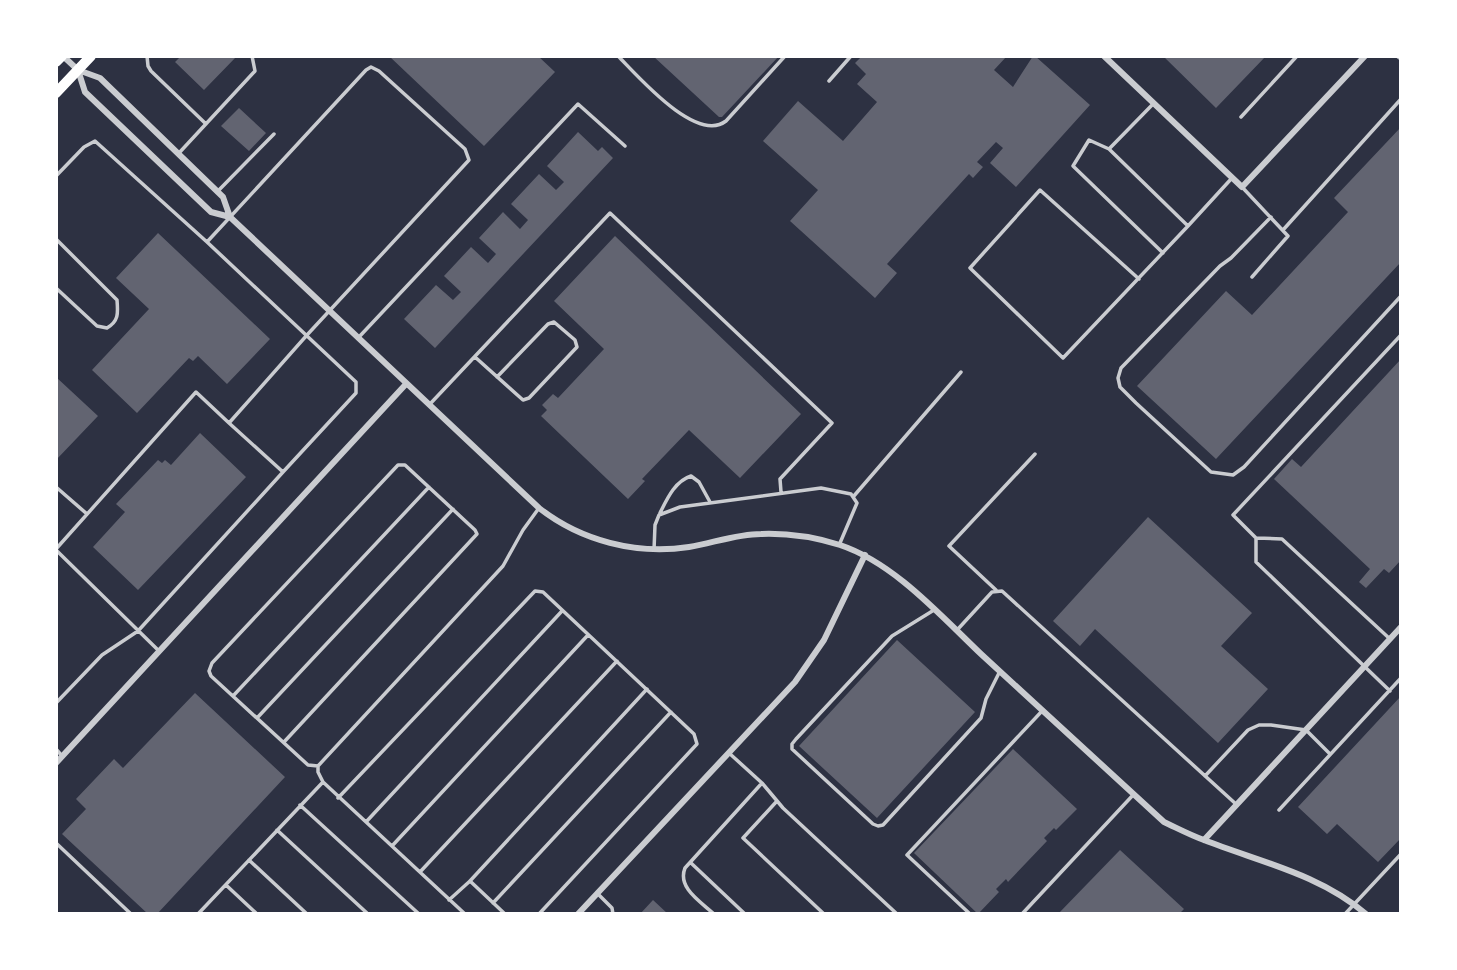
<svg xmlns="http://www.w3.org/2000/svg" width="1457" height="970" font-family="Inter,sans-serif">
  <rect width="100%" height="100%" fill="#2d3142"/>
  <path fill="#626471" d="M181,56h56l-33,34 -29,-28z
    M389,56h149l17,16 -71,74z
    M653,56h126l-57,61h-3z
    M862,56h145l-13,14 19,17 20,-31h2l55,49 -74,82 -26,-24 13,-15 -7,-6 -19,20 6,5 -10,11 -4,-4 -82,90 10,9 -22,25 -85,-77 28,-31 -55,-49 35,-40 45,40 34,-39 -20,-18 9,-10 -11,-11z
    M1163,56h103l-50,52z
    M239,108l27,25 -17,18 -28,-25z
    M1401,127v135l-185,197 -79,-73 89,-95 26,24 96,-103 -14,-14z
    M578,132l20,19 4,-4 11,11 -178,190 -31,-29 32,-34 17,15 8,-8 -17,-16 27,-29 17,16 8,-9 -17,-16 24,-26 17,17 8,-9 -17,-16 28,-30 17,16 8,-8 -17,-16z
    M158,233l112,106 -43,45 -29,-28 -5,5 -4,-3 -52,55 -45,-43 57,-61 -33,-31z
    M615,236l186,178 -61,64 -51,-48 -47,49 3,2 -17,18 -87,-83 6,-6 -5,-5 11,-11 5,4 46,-49 -50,-48z
    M1401,359v201l-12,13 -5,-4 -18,19 -7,-6 11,-13 -96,-90 18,-20 9,8z
    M56,377l42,39 -42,44z
    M200,433l46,44 -108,113 -45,-43 32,-35 -9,-8 42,-44 4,3 3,-3 6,5z
    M1148,517l104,96 -31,33 47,43 -50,54 -123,-114 -15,17 -27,-25z
    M897,640l78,72 -98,106 -78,-72z
    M195,693l90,84 -128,137h-9l-86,-80 24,-25 -10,-10 38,-40 9,9z
    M1401,696v142l-23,24 -41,-38 -10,10 -29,-27z
    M1013,749l64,60 -21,21 -2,-2 -10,10 3,3 -39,41 -2,-3 -10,10 3,3 -21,22 -64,-61z
    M1120,850l64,59 -5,5h-121z
    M653,900l15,14h-28z"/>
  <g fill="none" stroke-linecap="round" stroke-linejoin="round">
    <path stroke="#caccd0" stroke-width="3.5" d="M147,56l1,10 3,5 55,53
      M618,56c19,19 78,88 108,65l59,-65
      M1397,56l4,3
      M829,81l22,-25
      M1154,103l-45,46 79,77 44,-48
      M1241,117l56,-61
      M1109,149l-20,-9 -16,26 90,87
      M179,153l76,-82 -3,-15
      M56,176l28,-29 11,-6 112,101 159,-172 5,-3 8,4 86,78 4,11 -162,175 -78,88 -33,-31 -140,157
      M1242,187l46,49 -36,41
      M217,192l57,-58
      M1271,217l-40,41 -11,8 -99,102 -3,10 2,9 16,16 75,69 22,3 11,-8 157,-171
      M1283,230l118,-131
      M56,239l61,61c1,13 2,21 -10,28l-10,-2 -41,-38
      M207,242l149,140v11l-73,79
      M1139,279l-99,-89 -70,78 93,90 125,-132
      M359,337l219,-233 47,42
      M475,357l48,43 6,-2 48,-51 -2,-7 -21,-18 -6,2 -51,53
      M430,404l180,-191 222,210 -52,56 1,13
      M56,487l31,27
      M853,497l108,-125
      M660,513c7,-14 15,-32 31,-37l8,6 11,20
      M1256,538l-23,-23 168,-180
      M56,550l103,101
      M654,550l1,-25 4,-10 21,-8 141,-19 30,6 6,9 -17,40
      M996,590l-47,-44 86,-92
      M934,610l-42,26 -96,103 -4,5v5l81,75 5,2 5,-1 98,-107 5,-19 13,-26
      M958,629l34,-37 10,-1 235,214
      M1390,691l-134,-129v-24l26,1 108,100
      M233,696l196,-209
      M56,703l46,-48 36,-24 145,-159 -54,-49
      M257,718l196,-209
      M284,742l193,-208 -2,-4 -70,-65h-7l-186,198 -3,8 2,5 97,89 10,1
      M56,749l6,7
      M729,753l33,30 21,25 114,106
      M1205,776l43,-46 11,-5h12l35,5 24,24
      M338,798l197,-207 8,1 151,142 3,10 -158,170
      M777,801l-34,37 81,76
      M300,805l119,109
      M1279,810l122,-132
      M366,822l196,-211
      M277,830l91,84
      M56,843l75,71
      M392,846l196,-211
      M249,860l58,54
      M691,863l54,51
      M420,872l197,-211
      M470,881l177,-192
      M226,885l31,29
      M597,893l15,15 1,6
      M449,900l21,-19 35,33
      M493,903l178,-191
      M198,914l125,-132
      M465,914l-142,-132 -5,-10v-6l185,-200 20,-36 16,-22
      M714,914c-13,-12 -37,-26 -29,-46l77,-85
      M970,914l-63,-59 136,-145
      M1022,914l112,-120
      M1345,914l56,-60"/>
    <path stroke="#caccd0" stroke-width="6" d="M63,56l15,14 22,8 123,119 7,20 309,291c42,33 97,47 150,39 24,-4 48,-13 72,-13 27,-1 53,3 79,11 54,18 100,70 141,109 61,56 122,112 183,168 13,6 26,13 40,18 56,22 115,34 162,74
      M1104,56l138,131 123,-131
      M78,70l7,22 126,120 19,5
      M56,763l350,-379
      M1204,840l197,-213
      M578,914l217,-232 29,-42 41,-85"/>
    <path stroke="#fff" stroke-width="10" d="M56,62l6,-6
      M56,93l35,-37"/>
  </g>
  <rect width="1457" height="970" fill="none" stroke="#ffffff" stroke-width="116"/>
</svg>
